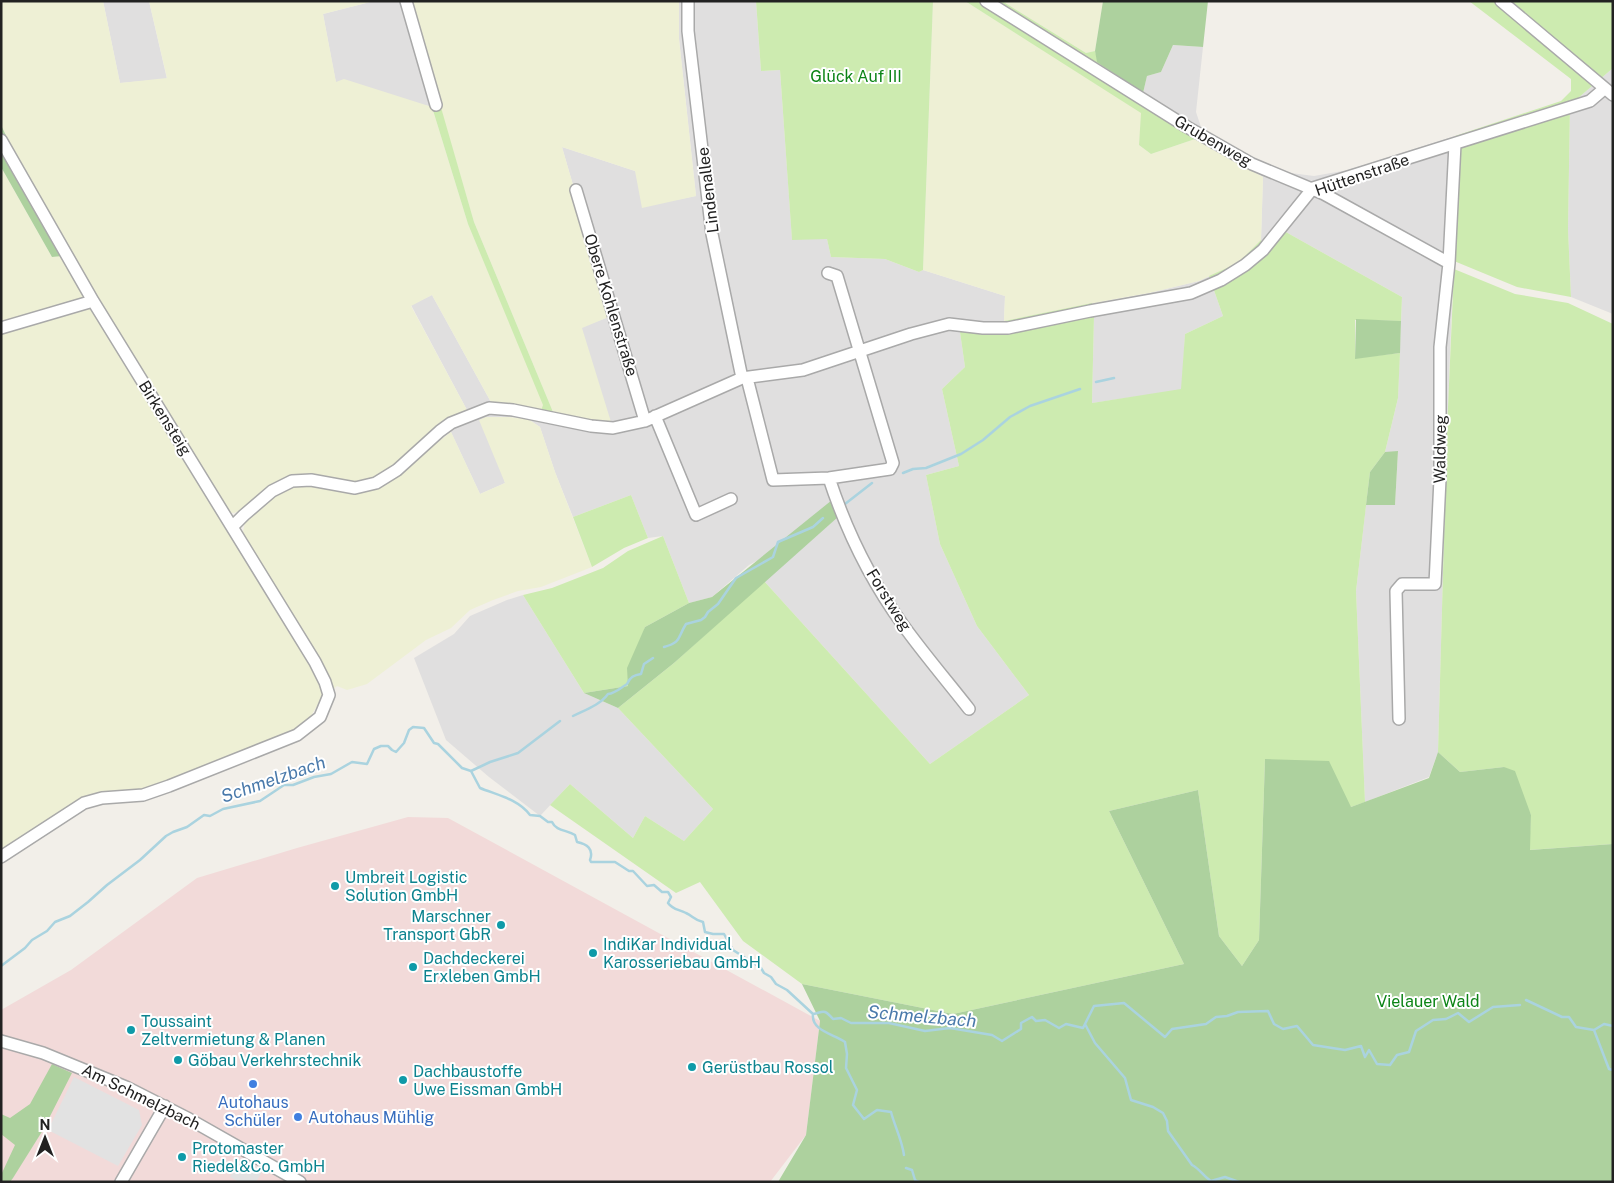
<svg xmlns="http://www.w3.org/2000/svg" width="1614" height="1183" viewBox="0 0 1614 1183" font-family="'Public Sans',sans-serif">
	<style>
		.residential { fill: #e0dfdf }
		.commercial { fill: #f2dad9 }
		.farmland { fill: #eef0d5 }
		.grass { fill: #cdebb0 }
		.forest { fill: #add19e }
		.parking { fill: #e2e2e2 }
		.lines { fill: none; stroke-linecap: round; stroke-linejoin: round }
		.stream { stroke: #aad3df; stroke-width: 2.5 }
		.minor-casing { stroke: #a9a9a9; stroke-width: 14 }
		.minor { stroke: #fff; stroke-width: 11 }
		.culture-dot { fill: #0f9aa8; stroke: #fff; stroke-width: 2 }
		.shop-dot { fill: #3f7fe0; stroke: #fff; stroke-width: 2 }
		.labels { text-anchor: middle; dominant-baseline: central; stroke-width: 4; stroke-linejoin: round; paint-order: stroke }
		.park-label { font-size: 16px; fill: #0c8416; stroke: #fff }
		.street-label { font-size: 16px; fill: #222; stroke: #fff }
		.culture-label { font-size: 16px; fill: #0d838f; stroke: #fff; text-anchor: start }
		.shop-label { font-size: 16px; fill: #366cbe; stroke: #fff }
		.water-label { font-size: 18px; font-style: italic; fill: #4a7aab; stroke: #fff }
	</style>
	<rect width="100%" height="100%" fill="#f2efe9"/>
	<path class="residential" d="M103,1H149L167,79L120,83Z
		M374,1H409L432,107L336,83L323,14Z
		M679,1H756L761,71L780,70L792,239H827L831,257L885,259L919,272L923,270L1005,296L1004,321L1008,333L960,332L965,367L942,389L959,466L926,475L940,544L977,626L1029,695L930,764L764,581L838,517L749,565L712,597L689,603L663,536L648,538L631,495L573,517L555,472L540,427L528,419L508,417H486L505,483L480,494L451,432L445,423L467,410L411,305L432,295L492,404L553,412L582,327L611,316L562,147L635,171L676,200L696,196L679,39Z
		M1173,45L1203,47L1196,112L1201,127L1249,156L1291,173L1314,176L1348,170L1455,136L1458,152L1447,430L1438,752L1429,777L1365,802L1356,591L1366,505H1395L1398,452H1385L1398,398L1402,297L1284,231L1268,253L1261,240L1263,177L1195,139L1143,104V93L1147,76L1161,72Z
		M1613,68V314L1571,297L1568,229L1570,105Z
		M1209,276L1223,316L1185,334L1182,390L1092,403L1094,316L1092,304L1149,293L1199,281Z
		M523,595L584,693L618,708L713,809L684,841L645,816L633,838L570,784L540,816L489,777L446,740L414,658L454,634L470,616L507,600Z"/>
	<path class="commercial" d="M408,817L448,818L820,1021L806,1135L770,1182H1V1010L71,970L197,878L297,848Z"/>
	<path class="farmland" d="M1,1H103L120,83L167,78L149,1H374L323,14L336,82L344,79L432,107L468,224L544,405L541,411L492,404L432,295L411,306L467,410L445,423L390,470L370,480L347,482L311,475H296L273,483L242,510L234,513L228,512L242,537L245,522L255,511L287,487L310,484L351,492L378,488L451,432L480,494L505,483L479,420L486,417H508L528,419L540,427L555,472L592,567L541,587L518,591L493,600L470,610L451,628L426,640L367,684L347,690L337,686L320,701L309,719L289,734L142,794L91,797L67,809L1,853V167L52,257L71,254L31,188L1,125Z
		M409,1H679V39L696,196L642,208L635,171L562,147L611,316L582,328L611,422H602L553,412L474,222Z
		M933,1H965L1142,113L1139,145L1151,154L1195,139L1263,177L1261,240L1238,263L1199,281L1149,293L1115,299L1004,321L1005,296L923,270Z
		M1002,1H1103L1095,51L1086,53Z"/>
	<path class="grass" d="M756,1H933L923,270L919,272L885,259L831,257L827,239L792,240L780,70L761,71Z
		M965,1H1002L1086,53L1095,51L1098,62L1143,93V104L1195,139L1151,154L1139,145L1141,113Z
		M1469,1H1613V68L1570,105L1568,229L1571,297L1517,287L1454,261L1458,152L1455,136L1561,101L1571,91V79Z
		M440,104L474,222L553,412L541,411L543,405L468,224L432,107Z
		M1284,231L1402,297L1401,321L1355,320V358L1400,353L1398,398L1385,452L1370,472L1356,591L1365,802L1351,807L1265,759L1259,940L1242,966L1219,936L1198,790L1109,811L1184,964L953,1014L802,984L743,941L700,882L676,893L550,805L570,784L633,838L645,816L684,841L713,809L618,708L674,663L764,581L930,764L1029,695L977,626L940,544L926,475L959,466L942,389L965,367L960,332L1007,333L1004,321L1092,303L1094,316L1092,403L1181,389L1185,334L1223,316L1209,276L1238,263L1261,240L1268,253Z
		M1454,269L1515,294L1568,303L1613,324V844L1529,850L1531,815L1504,767L1460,772L1438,752L1447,430Z
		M631,495L648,538L624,548L592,567L573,517Z
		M663,536L689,603L645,627L628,686L584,693L523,595L552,588L603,568L628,551Z"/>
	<path class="forest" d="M1103,1H1208L1203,47L1173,45L1161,72L1147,76L1143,93L1097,62L1095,51Z
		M1,125L31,188L72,255L52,257L1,167Z
		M1356,319L1401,321L1400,353L1355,359Z
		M1398,451L1395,505H1366L1370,472L1385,452Z
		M832,500L838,517L674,663L618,708L584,693L628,686L627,668L645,627L689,603L712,597Z
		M1438,752L1460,772L1504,767L1515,771L1531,815L1530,850L1613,844V1182H778L806,1135L820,1021L802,984L953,1014L1184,964L1109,811L1198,790L1219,936L1242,966L1259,940L1265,759L1329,761L1351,807L1429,778Z
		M52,1064L72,1073L43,1130L13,1178L10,1182H1V1175L15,1145L1,1134V1114L10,1118L30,1104Z"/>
	<path class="parking" d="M74,1077L139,1110L142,1125L118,1166L48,1130Z
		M241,1158L263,1170L256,1182H239L230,1177Z"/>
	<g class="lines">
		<path class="stream" d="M1096,382L1114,378
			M903,473L913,469L926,468L961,454L983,440L1010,417L1030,406L1080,389
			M845,504L872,483
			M664,647C682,642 677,638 686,624L701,620L705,617L708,612L718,604L736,578L773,557L778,542L813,527L823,518
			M573,716C585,710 600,705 608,694C616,693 620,688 627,684C630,677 634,675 641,674L644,664L653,658
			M471,771L490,762L518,753L560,721
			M1,966L25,948L32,940L47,931L55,922L70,916L88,902L107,885L140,860L166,836L173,832L187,827L204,815L210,816L223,809L260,801L284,785H293L314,777L331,774L352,762L367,764L374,749L381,746H388L392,750L396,752L404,743L409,730L413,727L424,728L434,743L438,744L462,768L471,771L480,788C497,795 518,799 530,815L540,816L548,822H552C556,831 567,830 575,835L577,842C587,844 594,849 590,860L591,862H615L629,871H633L647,886L654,885L662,892H668L671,897L668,903C673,910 678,909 686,913C693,916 694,920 703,922L705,932L713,934H724L733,950L761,968L764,973L771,977L776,984L787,990L813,1014C824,1012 823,1008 833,1019L841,1018L851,1023H889L925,1031L950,1028L992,1035L1002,1041L1021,1029V1023L1032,1017L1036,1021L1045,1020L1059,1028L1066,1024L1083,1028L1094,1006L1124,1003L1165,1037L1172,1029L1206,1024L1216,1017L1227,1016L1238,1012L1268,1011L1274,1024L1283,1029L1297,1026L1313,1045L1345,1050L1361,1046L1365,1057L1369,1050L1377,1064L1390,1065L1397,1055L1409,1052L1416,1031L1433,1020L1446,1019L1458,1013L1469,1022L1493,1007L1520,1005
			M1526,1000L1562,1017H1569L1576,1027L1594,1030L1604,1024L1613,1026
			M813,1014C811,1031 834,1034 845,1042L847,1054L846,1068L857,1090L853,1105L864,1119L877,1110L891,1112C895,1127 902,1140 904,1155
			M1085,1024L1095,1043L1125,1078L1131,1100L1153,1107L1163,1113L1167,1121L1168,1131L1192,1165C1200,1169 1203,1176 1211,1181L1225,1177L1239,1182
			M1594,1030L1609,1069L1613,1070
			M906,1168L912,1170L915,1180L919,1182"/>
		<g class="minor-casing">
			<path id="minor" d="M406,1L436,105
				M688,1V31L712,234L742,378
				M986,1L1187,127L1252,164L1324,194L1449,263
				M1501,1L1613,95
				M1,140L93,301L315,662L325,682L329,695L320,717L297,735L169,786L143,795L102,798L84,803L1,857
				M576,190L645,421
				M1,328L93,301
				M747,378L773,480L829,478L890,469L893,463L837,276L828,273
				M655,416L696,515L731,499
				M829,478C846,530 871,581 903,625C924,654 947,681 969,709
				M232,527L244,515L272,491L292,481L311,480L355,488L376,483L397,470L440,431L451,423L489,408L513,410L591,426L613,428L645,421L742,378L803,370L911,334L949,324L983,328H1008L1090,311L1191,293L1221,280L1245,265L1263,250L1313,188L1590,101L1604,89
				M1399,719L1396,591L1402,584H1435L1440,479V347L1449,263L1455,144
				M1,1041L43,1053L126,1087L189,1119L300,1182
				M121,1182L165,1106"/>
		</g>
		<use href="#minor" class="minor"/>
	</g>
	<g class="culture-dot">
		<circle cx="335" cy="886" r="5"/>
		<circle cx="501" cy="925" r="5"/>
		<circle cx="593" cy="953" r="5"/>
		<circle cx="413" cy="967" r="5"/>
		<circle cx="131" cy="1030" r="5"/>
		<circle cx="178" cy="1060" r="5"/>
		<circle cx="692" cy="1067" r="5"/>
		<circle cx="403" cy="1080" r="5"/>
		<circle cx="182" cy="1157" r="5"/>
	</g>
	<g class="shop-dot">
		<circle cx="253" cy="1084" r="5"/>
		<circle cx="298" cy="1117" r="5"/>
	</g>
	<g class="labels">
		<g class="park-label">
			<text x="856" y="76">Glück Auf III</text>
			<text x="1428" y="1001">Vielauer Wald</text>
		</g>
		<g class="street-label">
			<text transform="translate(1213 141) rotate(30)">Grubenweg</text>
			<text transform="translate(1362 175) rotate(-19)">Hüttenstraße</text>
			<text transform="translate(708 190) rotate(-97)">Lindenallee</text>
			<text transform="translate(611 305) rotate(73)">Obere Kohlenstraße</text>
			<text transform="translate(165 418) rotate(58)">Birkensteig</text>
			<text transform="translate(1440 449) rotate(-89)">Waldweg</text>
			<text transform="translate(889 600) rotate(58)">Forstweg</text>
			<text transform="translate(141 1097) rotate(26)">Am Schmelzbach</text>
		</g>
		<g class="culture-label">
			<text x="345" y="877">Umbreit Logistic<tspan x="345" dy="18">Solution GmbH</tspan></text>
			<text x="491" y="916" text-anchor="end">Marschner<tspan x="491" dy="18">Transport GbR</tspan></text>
			<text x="603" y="944">IndiKar Individual<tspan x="603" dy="18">Karosseriebau GmbH</tspan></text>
			<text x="423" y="958">Dachdeckerei<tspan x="423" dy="18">Erxleben GmbH</tspan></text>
			<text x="141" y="1021">Toussaint<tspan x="141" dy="18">Zeltvermietung &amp; Planen</tspan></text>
			<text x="188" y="1060">Göbau Verkehrstechnik</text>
			<text x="702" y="1067">Gerüstbau Rossol</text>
			<text x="413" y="1071">Dachbaustoffe<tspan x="413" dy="18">Uwe Eissman GmbH</tspan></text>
			<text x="192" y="1148">Protomaster<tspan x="192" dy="18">Riedel&amp;Co. GmbH</tspan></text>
		</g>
		<g class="shop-label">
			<text x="253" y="1102">Autohaus<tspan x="253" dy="18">Schüler</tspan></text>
			<text x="308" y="1117" text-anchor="start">Autohaus Mühlig</text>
		</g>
		<g class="water-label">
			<text transform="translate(273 779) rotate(-19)">Schmelzbach</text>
			<text transform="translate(922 1016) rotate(5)">Schmelzbach</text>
		</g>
	</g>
	<rect width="1614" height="1183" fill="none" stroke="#222222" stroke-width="5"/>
	<g transform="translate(45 1138)" stroke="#ffffff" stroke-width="4" paint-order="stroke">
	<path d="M0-4L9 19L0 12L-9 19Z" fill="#222222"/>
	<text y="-8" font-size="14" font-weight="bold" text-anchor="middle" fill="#222222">N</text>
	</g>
</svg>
